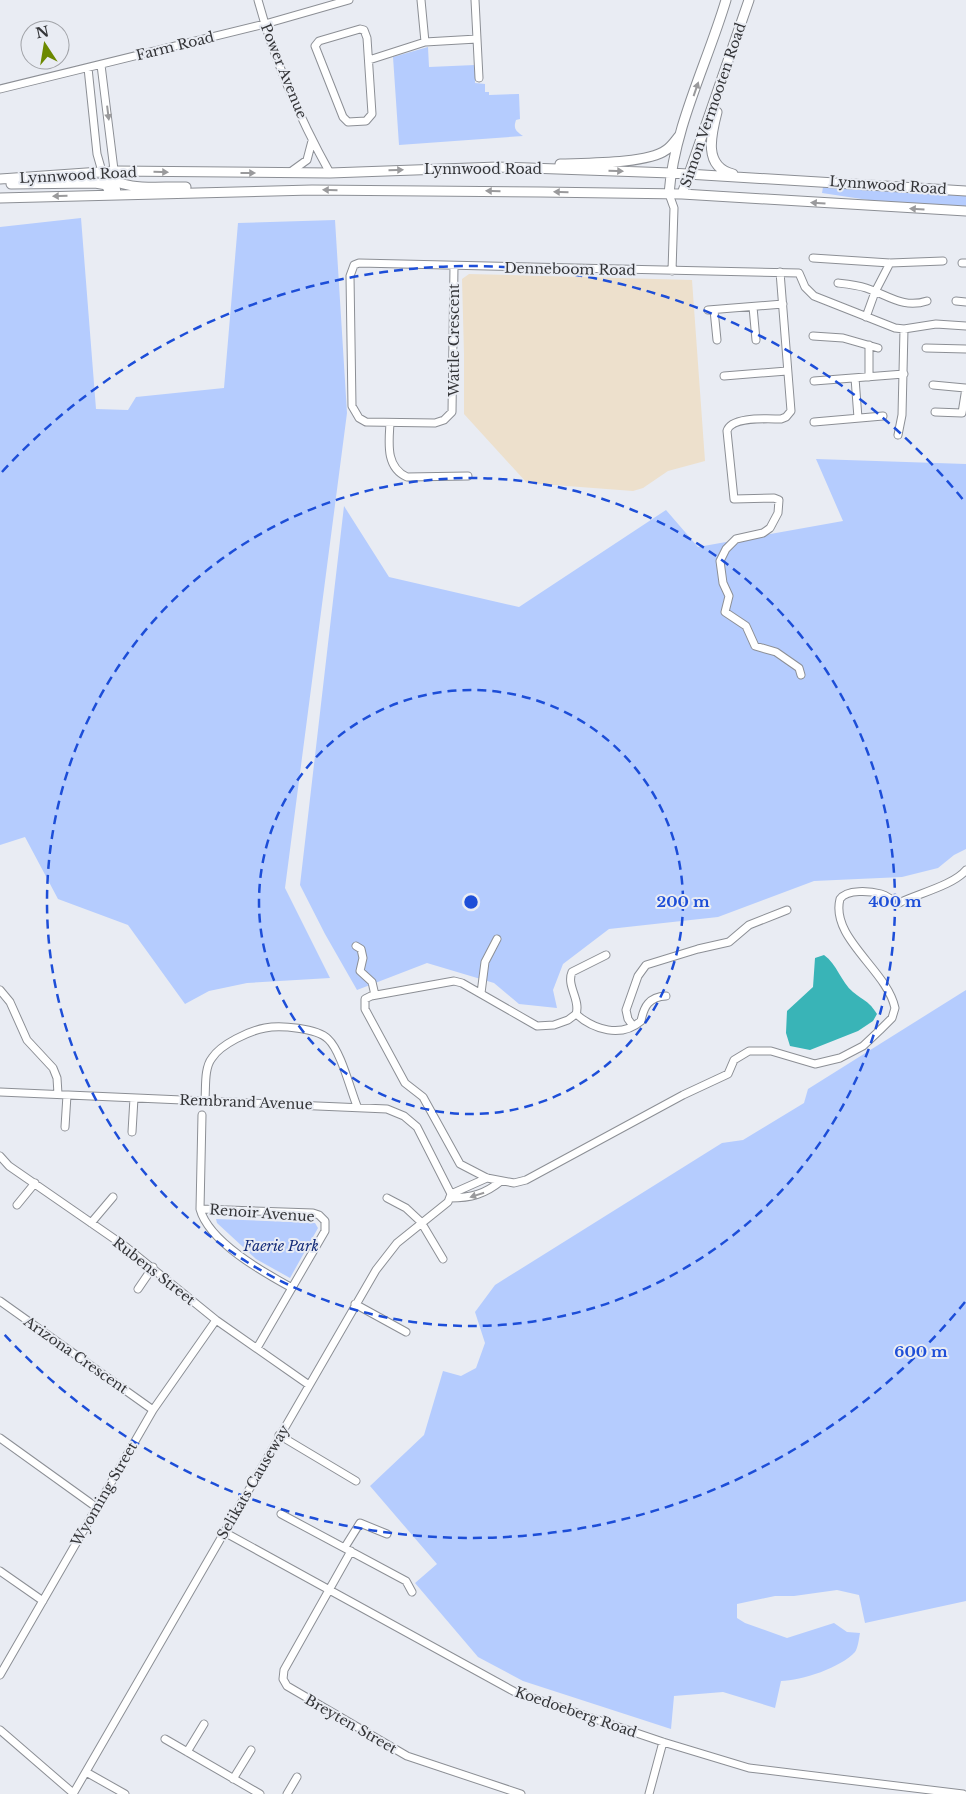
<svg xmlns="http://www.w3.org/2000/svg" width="966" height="1794" viewBox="0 0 966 1794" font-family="'Libre Baskerville',serif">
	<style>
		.medical { fill: #ede0cc }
		.green { fill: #b5ccfe }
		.water { fill: #39b4b7 }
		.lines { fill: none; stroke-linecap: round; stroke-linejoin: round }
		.minor-casing { stroke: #8c8f95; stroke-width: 9 }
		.major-casing { stroke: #8c8f95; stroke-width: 11 }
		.minor { stroke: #fff; stroke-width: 7 }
		.major { stroke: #fff; stroke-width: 9 }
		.oneway { fill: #9a9a9c }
		.ring { fill: none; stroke: #1d4ed8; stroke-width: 2.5; stroke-dasharray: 9 6 }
		.labels { text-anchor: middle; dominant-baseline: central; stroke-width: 4; stroke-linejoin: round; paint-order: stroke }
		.street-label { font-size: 14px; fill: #343538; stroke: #e9ecf3 }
		.park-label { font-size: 14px; font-style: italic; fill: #122a78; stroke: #e9ecf3 }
		.centre { fill: #1d4ed8; stroke: #e9ecf3; stroke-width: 2.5 }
		.ring-label { font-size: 15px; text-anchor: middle; font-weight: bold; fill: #1d4ed8; stroke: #e9ecf3; stroke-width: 4; stroke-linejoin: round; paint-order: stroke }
	</style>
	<rect width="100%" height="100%" fill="#e9ecf3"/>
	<path class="medical" d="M469,274L692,280L705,461L668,471L643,488L633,491L527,483L464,414V354L462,279Z"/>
	<path class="green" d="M428,47L429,67L475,65V83L485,84V92H489V95L519,94L520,119L516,120C513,129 516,131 523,136L399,145L393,57Z
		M823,187L966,196V209L895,204L822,193Z
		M81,218L96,409L128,410L136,397L224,388L238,223L335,220L347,413L285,888L330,978L247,983L209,991L185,1004L128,925L58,899L25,837L0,845V227Z
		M816,459L966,464V849L954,855L938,868L902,877L814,881L718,917L609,929L563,964L553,990L557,1008L519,1004L494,983L427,963L357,990L325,934L300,885L344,506L389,577L519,607L666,510L698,547L843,521Z
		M966,990V1601L865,1623L859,1595L837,1590L794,1596H775L737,1604V1618L745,1623L787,1638L834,1623L847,1632L860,1633C859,1638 858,1648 855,1652C842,1667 801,1681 781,1681L775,1708L723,1692L674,1696L671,1729L523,1681L478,1657L415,1583L437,1564L370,1486L424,1435L443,1371L461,1376L476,1368L485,1343L475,1312L495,1285L722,1143L743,1140L804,1103L808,1089Z
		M216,1219L315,1223L318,1228L290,1278L256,1259L217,1223Z"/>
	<path class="water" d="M824,955C837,964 841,982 853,992C864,1001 869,1001 877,1014L873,1021L858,1031L810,1050L790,1046L786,1033L787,1011L813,987L815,958Z"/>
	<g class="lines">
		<g class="minor-casing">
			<path id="minor" d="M258,0C274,59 300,119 330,173
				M421,0L425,42
				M475,0L479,78
				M360,29L364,30L367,38L372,114L366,121L348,122L343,117L315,46L319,41Z
				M369,60L425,42L477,39
				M101,65L117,194
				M88,68L97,154L107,189
				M0,89L265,24L349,0
				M289,173L307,160L312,141
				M669,194L674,208L672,271
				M813,258L890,263L943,261
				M962,263H966
				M454,266L452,412L444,420L435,423L366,422L359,418L352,406L350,276L354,265L359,263L799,273L805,287L814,296L895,328L904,329L936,324L966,326
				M780,272L791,411L786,417L781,419C768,419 731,416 727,431L734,499L774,498L779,500L778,513L770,528L763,533L736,539L726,549L720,561L723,583L729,596L725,612L746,626L755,646L776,652L799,668L801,675
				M838,283C847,284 857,285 866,288C888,295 903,309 927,301
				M956,301L966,302
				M753,307L756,340
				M708,310L783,304
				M714,310L717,340
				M866,317L875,292L890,263
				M813,336L843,338L878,348
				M869,345V377
				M926,348L966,349
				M724,376L787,371
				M855,378L858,418
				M814,381L904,374
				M933,385L965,388
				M935,412L962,413L966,388
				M814,422L883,416
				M390,423C389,442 385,467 407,477L468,476
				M898,435L902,415L904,329
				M356,946L361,949L363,958L360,971L372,982L375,995
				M606,955L572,972C566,986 581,1000 576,1014L568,1020L554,1025L537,1026L462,983L454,981L371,996L365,999V1009L405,1083L423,1097L460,1164L487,1178L514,1183L526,1180L683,1095L728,1074L734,1060L749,1051H771L815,1064L840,1058L863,1046L880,1030L892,1018L895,1008C887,970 830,938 840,899C847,889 870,891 881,894C888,896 892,901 899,903C917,894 954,885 966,870
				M0,990L10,1002L27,1040L53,1068L57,1078L58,1094
				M481,993L485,962L497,939
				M576,1014C594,1030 621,1038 641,1021C644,1006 649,997 666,996
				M633,1026L628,1019L626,1010L638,976L646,965L698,949L729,942L749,925L787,910
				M0,1092L387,1109L404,1116L417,1127L451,1194L448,1202L397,1243L376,1270L73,1794
				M205,1099C206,1087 204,1068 212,1058C221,1044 249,1031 265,1028C280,1025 317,1028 328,1039C341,1051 350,1089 357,1106
				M202,1115L200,1209C209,1242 263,1272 292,1288
				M65,1127L67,1095
				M132,1132L134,1098
				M0,1156L9,1166L126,1247L216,1320L309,1385
				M451,1194L487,1178
				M387,1198L406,1208L421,1222L443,1259
				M450,1198C471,1198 485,1194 501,1181
				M17,1205L35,1183
				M200,1209L313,1213L319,1215L325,1221V1231L257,1348
				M91,1223L113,1197
				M138,1289L153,1267
				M0,1301L153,1410
				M355,1304L406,1332
				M279,1435L356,1481
				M0,1438L96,1507
				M281,1514L406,1581L412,1592
				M224,1532L515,1692L663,1742L749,1768L963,1794
				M345,1547L360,1523L387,1534
				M351,1551L284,1670L283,1679L287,1686L407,1756L521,1794
				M0,1571L43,1601
				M0,1675L153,1410L216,1320
				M0,1730L73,1793
				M165,1739L260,1794
				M187,1752L204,1724
				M86,1772L125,1794
				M233,1779L251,1750
				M287,1794L297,1777
				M649,1794L663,1742"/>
		</g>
		<g class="major-casing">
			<path id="major" d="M717,112C711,135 703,167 733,174
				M560,164C585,163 647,164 666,150C671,147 675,141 679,136
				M102,172C124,193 157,186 186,187
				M0,179L115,171L330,173L498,167L671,173L966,191
				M11,184L95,183L107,185L117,194
				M669,194C674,127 707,64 726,0
				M682,194L749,0
				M0,198L312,190L541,192L682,194L966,211"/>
		</g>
		<use href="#minor" class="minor"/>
		<use href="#major" class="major"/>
	</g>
	<defs><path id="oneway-solid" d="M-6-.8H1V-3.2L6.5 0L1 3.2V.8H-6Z" transform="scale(1.25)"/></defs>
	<g class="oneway">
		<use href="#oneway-solid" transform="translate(696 89) rotate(-71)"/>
		<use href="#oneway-solid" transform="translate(108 113) rotate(83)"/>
		<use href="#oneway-solid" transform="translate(396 170) rotate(-2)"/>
		<use href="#oneway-solid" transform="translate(616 171) rotate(2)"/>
		<use href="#oneway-solid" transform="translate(161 172) rotate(1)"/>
		<use href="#oneway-solid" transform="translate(248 173)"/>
		<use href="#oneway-solid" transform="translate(330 190) rotate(-179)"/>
		<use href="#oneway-solid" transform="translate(493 191) rotate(-179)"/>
		<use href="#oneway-solid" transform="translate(561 192) rotate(-179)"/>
		<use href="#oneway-solid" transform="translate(60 196) rotate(178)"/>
		<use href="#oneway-solid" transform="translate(818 203) rotate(-176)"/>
		<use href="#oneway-solid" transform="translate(917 209) rotate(-177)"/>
		<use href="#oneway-solid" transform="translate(477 1195) rotate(162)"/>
	</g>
	<g class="ring">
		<circle cx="471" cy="902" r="212"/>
		<circle cx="471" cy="902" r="424"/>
		<path d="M965 1302A636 636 0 0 1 2 1332M2 472A636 636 0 0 1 965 502"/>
	</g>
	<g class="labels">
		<g class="street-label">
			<text transform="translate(175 46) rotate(-14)">Farm Road</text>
			<text transform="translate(284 71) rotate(68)">Power Avenue</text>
			<text transform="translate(713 105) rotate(-71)">Simon Vermooten Road</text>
			<text x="483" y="169">Lynnwood Road</text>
			<text transform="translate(78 175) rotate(-3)">Lynnwood Road</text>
			<text transform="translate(888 185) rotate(4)">Lynnwood Road</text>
			<text transform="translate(570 269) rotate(1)">Denneboom Road</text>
			<text transform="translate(454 340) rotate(-90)">Wattle Crescent</text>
			<text transform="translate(246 1102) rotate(2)">Rembrand Avenue</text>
			<text transform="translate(262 1213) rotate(4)">Renoir Avenue</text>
			<text transform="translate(154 1271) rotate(38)">Rubens Street</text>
			<text transform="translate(76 1355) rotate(35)">Arizona Crescent</text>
			<text transform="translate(253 1482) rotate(-60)">Selikats Causeway</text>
			<text transform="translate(104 1494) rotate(-60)">Wyoming Street</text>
			<text transform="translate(576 1712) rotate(19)">Koedoeberg Road</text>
			<text transform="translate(351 1724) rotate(30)">Breyten Street</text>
		</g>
		<g class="park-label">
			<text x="281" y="1246">Faerie Park</text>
		</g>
	</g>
	<circle cx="471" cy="902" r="8" class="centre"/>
	<g class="ring-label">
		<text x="683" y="907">200 m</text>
		<text x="895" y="907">400 m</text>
		<text x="921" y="1357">600 m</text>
	</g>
	<g transform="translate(45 45) rotate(348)"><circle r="24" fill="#e9ecf3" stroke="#a1a3a8"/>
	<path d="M0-4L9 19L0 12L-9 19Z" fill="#6c8900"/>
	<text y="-8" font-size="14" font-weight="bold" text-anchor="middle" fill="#343538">N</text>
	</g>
</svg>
